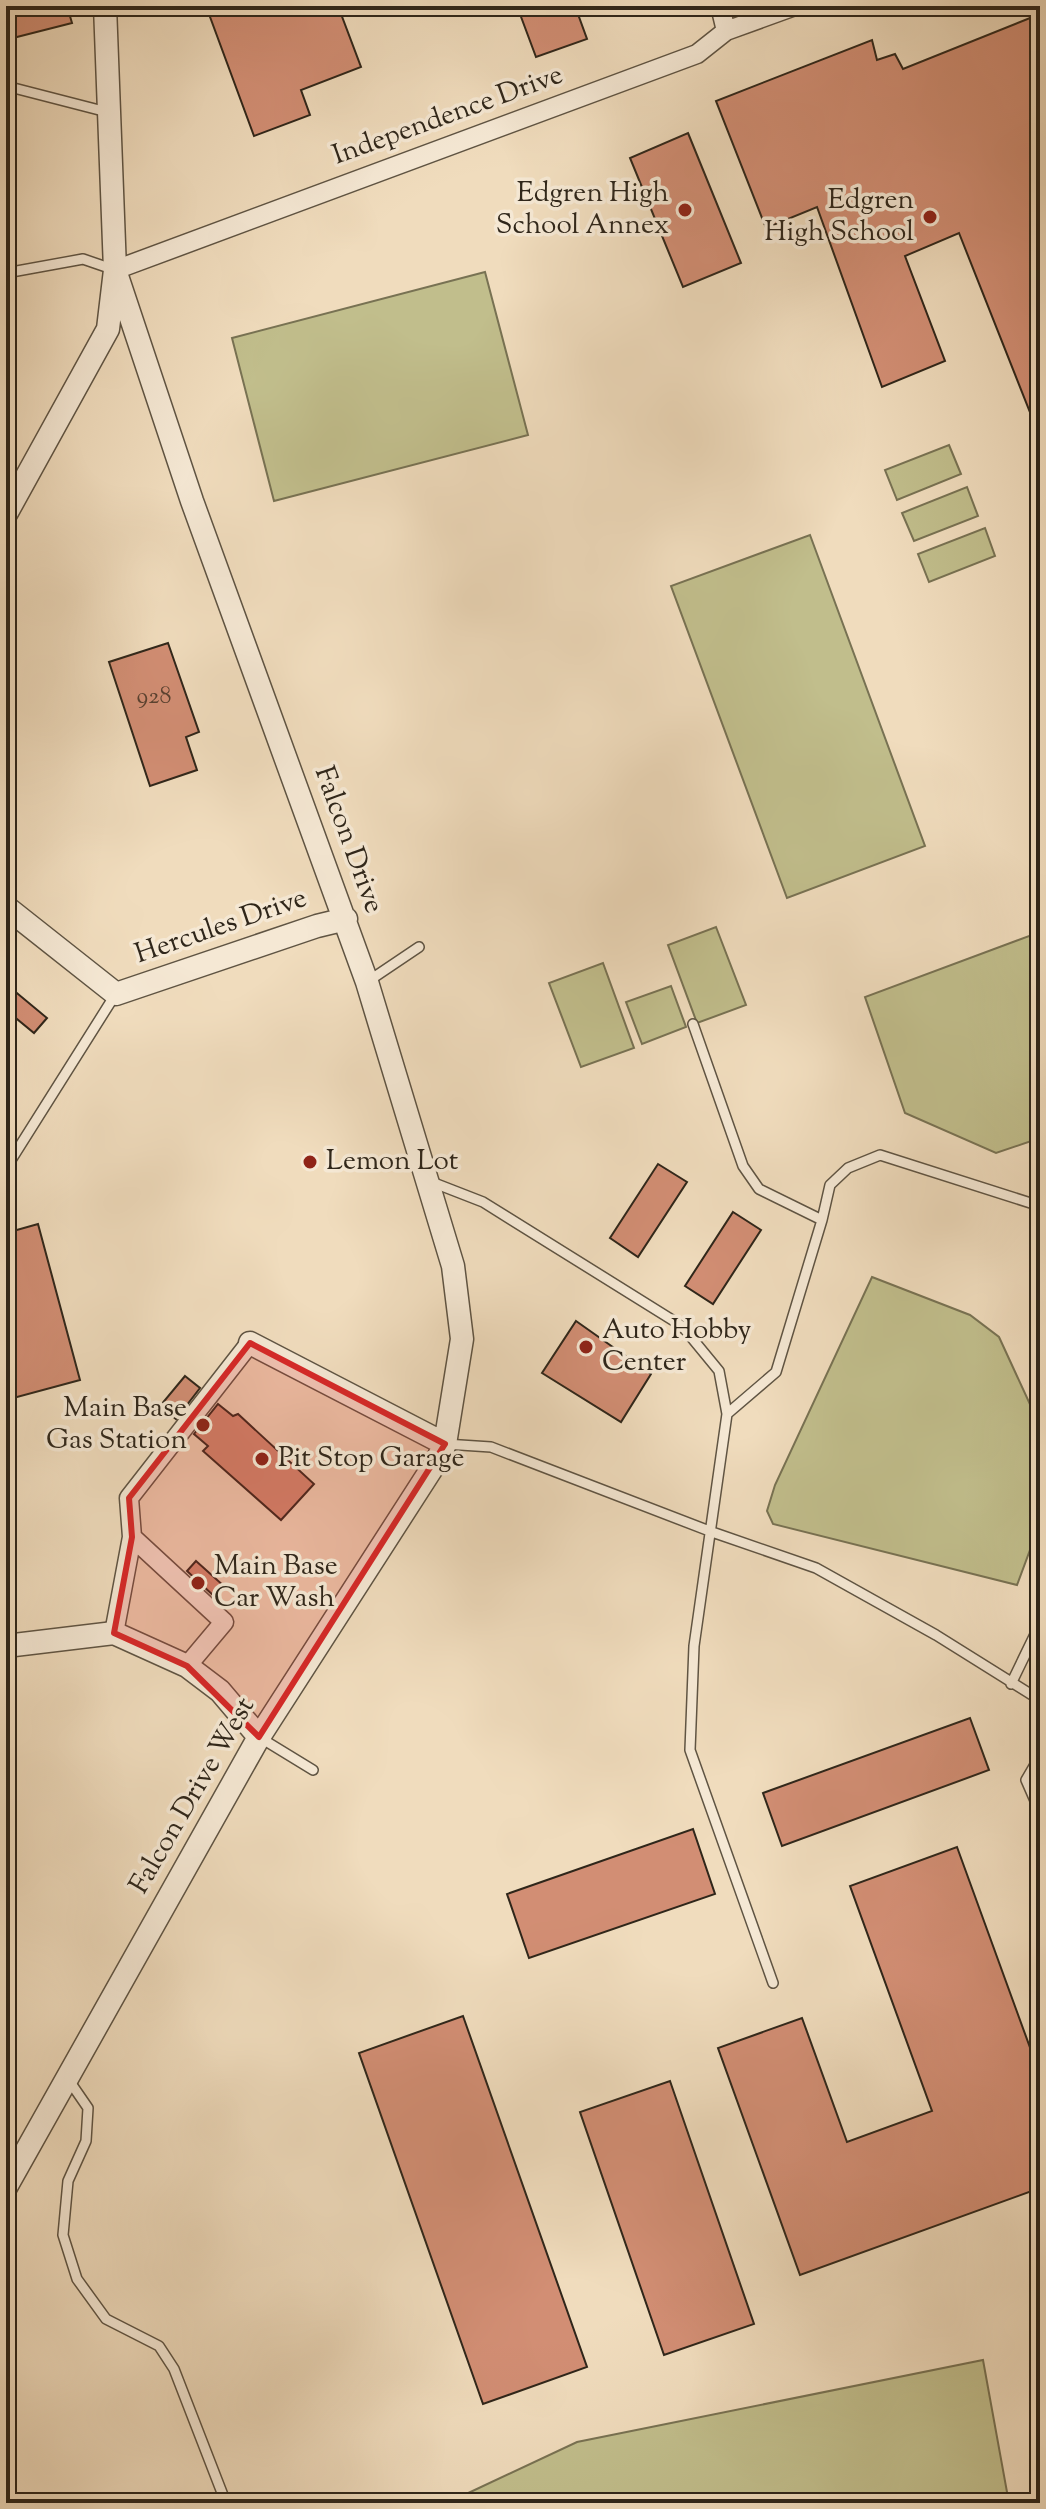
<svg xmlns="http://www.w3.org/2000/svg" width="1046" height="2509" viewBox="0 0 1046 2509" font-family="'Sorts Mill Goudy',serif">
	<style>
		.green { fill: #c1be8c; stroke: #787253; stroke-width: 2 }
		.building { fill: #d28e74; stroke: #2f261a; stroke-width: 2 }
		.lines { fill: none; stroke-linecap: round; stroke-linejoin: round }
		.service-casing { stroke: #5f5443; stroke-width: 12 }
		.minor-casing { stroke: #5f5443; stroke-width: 21 }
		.tertiary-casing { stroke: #5f5443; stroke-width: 25 }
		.service { stroke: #f5e8d4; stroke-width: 9 }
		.minor { stroke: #f5e8d4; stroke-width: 18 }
		.tertiary { stroke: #f5e8d4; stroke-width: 22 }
		.marked { fill: #d62828; fill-opacity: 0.2; stroke: #d62828; stroke-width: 6; stroke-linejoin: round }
		.poi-dot { fill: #8f2418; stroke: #f5e8d4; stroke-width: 3 }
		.labels { text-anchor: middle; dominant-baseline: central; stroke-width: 7; stroke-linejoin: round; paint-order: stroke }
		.number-label { font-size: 24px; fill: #584030 }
		.street-label { font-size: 28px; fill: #2f261a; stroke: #f5e8d4 }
		.poi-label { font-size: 28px; fill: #2f261a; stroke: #f5e8d4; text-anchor: start }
	</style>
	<rect width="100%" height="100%" fill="#f0dcbd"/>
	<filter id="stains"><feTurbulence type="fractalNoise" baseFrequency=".0025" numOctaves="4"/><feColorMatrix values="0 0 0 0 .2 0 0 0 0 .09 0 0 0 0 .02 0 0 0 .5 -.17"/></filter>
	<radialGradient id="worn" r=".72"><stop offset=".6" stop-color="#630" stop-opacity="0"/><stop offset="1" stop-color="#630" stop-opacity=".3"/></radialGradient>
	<path class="green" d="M485,272L528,435L274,501L232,338Z
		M949,445L961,474L897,500L885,470Z
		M967,487L978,516L914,541L902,513Z
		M985,528L995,556L929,582L918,554Z
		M810,535L925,846L787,898L671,586Z
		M716,927L746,1005L697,1023L668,945Z
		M1029,936L1040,942V1138L996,1153L905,1113L865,997Z
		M603,963L634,1048L581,1067L549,983Z
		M671,986L686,1027L642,1044L626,1002Z
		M872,1277L970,1315L999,1337L1040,1426V1523L1017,1585L773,1524L767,1511L775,1485Z
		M983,2360L1009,2503H447L577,2442Z"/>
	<path class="building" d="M6,6H67L72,23L13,38Z
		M206,6H338L361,67L301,90L310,115L254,136Z
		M517,6H575L587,39L536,57Z
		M1040,14V435H1039L959,233L905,256L945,361L882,387L817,207L766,228L716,101L872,40L877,60L895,54L903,69Z
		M688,133L741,263L683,287L630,158Z
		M168,643L199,732L186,737L197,770L150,786L109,662Z
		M6,984L47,1018L34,1033L6,1010Z
		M658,1164L687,1182L638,1257L610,1238Z
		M733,1212L761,1230L713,1304L685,1286Z
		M38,1224L80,1380L6,1400V1233Z
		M576,1321L651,1374L621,1422L542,1373Z
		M185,1376L200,1388L176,1419L160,1406Z
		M218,1404L233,1416L238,1414L314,1484L281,1520L203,1451L208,1446L194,1434Z
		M196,1561L225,1587L215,1597L187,1571Z
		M970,1718L989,1770L782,1846L763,1793Z
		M693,1829L715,1894L529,1958L507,1894Z
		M957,1847L1040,2075V2188L800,2275L718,2048L802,2018L847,2142L932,2111L850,1886Z
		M463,2016L587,2367L483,2404L359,2053Z
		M670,2081L754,2324L664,2355L580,2112Z"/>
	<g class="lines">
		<g class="service-casing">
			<path id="service" d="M6,86L107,112
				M6,273L83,259L115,270
				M367,982L419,947
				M693,1024L743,1166L759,1189L822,1220
				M6,1168L115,995
				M429,1181L483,1202L682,1326L719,1371L727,1414L694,1646L690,1750L773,1983
				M727,1414L776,1372L822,1220L830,1185L848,1168L880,1155L1040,1206
				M445,1444L491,1447L712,1532L816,1568L936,1635L1040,1700
				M1011,1684L1040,1624
				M259,1737L313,1770
				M1040,1756L1026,1780L1040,1812
				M68,2079L88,2108L86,2141L68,2181L63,2235L77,2279L106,2319L159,2346L174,2369L226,2503"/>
		</g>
		<g class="minor-casing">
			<path id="minor" d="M720,6L726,31
				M115,270L697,54L726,31L795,6
				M132,1537L224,1622L187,1666
				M114,1633L132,1537L129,1498L250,1343"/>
		</g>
		<g class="tertiary-casing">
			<path id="tertiary" d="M6,514L108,329L115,270L105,6
				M6,907L116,994L317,926L346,919
				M250,1343L445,1444
				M6,1646L114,1633L187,1666L220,1691L259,1737
				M6,2187L259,1737L436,1462L445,1444L462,1339L453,1266L367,982L192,501L115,270"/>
		</g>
		<use href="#service" class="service"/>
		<use href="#minor" class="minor"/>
		<use href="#tertiary" class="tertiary"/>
	</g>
	<path class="marked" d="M250,1343L445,1444L259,1737L187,1666L114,1633L132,1537L129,1498Z"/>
	<g class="poi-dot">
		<circle cx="685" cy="210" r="8"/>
		<circle cx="930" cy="217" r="8"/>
		<circle cx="310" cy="1162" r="8"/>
		<circle cx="586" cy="1347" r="8"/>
		<circle cx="203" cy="1425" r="8"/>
		<circle cx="262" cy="1459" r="8"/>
		<circle cx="198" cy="1583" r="8"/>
	</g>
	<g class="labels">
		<g class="number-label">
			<text x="154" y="697">928</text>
		</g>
		<g class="street-label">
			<text transform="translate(448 116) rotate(-20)">Independence Drive</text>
			<text transform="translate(348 840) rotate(70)">Falcon Drive</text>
			<text transform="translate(221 927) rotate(-19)">Hercules Drive</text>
			<text transform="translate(193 1796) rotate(-60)">Falcon Drive West</text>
		</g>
		<g class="poi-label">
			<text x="669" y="194" text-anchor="end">Edgren High<tspan x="669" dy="32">School Annex</tspan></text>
			<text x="914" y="201" text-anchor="end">Edgren<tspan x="914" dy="32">High School</tspan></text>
			<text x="326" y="1162">Lemon Lot</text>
			<text x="602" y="1331">Auto Hobby<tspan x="602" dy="32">Center</tspan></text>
			<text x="187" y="1409" text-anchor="end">Main Base<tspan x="187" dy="32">Gas Station</tspan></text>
			<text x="278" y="1459">Pit Stop Garage</text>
			<text x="214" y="1567">Main Base<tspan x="214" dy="32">Car Wash</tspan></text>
		</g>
	</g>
	<rect width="1046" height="2509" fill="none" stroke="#f0dcbd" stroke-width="32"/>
	<rect x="8" y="8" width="1030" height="2493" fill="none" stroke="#2f261a" stroke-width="4"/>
	<rect x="16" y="16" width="1014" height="2477" fill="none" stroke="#2f261a" stroke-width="2"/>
	<rect width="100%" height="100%" filter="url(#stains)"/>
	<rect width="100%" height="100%" fill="url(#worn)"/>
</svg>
